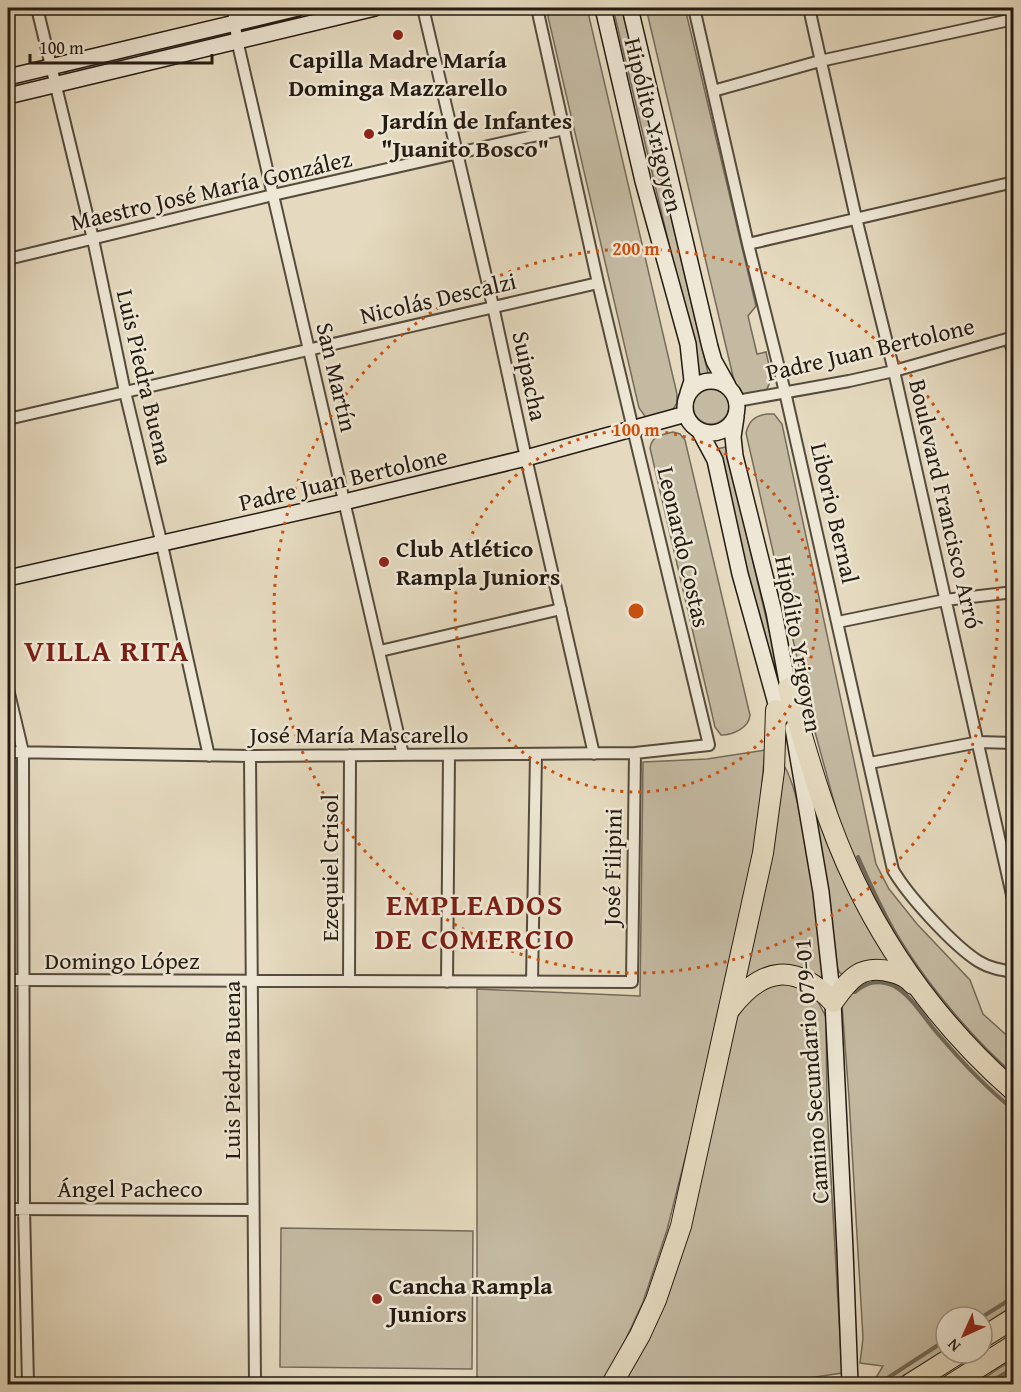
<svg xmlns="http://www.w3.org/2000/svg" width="1021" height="1392" viewBox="0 0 1021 1392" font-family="'Gentium Book Plus',serif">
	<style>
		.green { fill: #c4baa2; stroke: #746a5a; stroke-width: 1.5 }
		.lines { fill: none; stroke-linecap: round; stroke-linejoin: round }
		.stream { stroke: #706756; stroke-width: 4 }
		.street-casing { stroke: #544b3d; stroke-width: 14 }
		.secondary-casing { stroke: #241b12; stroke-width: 18 }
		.highway-casing { stroke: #241b12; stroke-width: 22 }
		.street { stroke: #eee7d5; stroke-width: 10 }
		.secondary { stroke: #eee7d5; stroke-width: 15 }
		.highway { stroke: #e5dabf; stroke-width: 20 }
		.ring { fill: none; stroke: #cb500d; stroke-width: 3; stroke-dasharray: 3 6 }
		.poi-dot { fill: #8f2418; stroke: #eee7d5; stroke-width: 2 }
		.labels { text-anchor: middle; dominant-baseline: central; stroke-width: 5; stroke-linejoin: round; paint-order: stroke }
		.poi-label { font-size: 24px; font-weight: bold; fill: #241b12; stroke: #eee7d5; text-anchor: start }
		.street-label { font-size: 24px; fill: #241b12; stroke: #eee7d5 }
		.district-label { font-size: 30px; font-weight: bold; letter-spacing: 1.5px; fill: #7a1f14; stroke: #eee7d5 }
		.centre { fill: #cb500d; stroke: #eee7d5; stroke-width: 3 }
		.ring-label { font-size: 18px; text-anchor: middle; font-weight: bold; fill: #cb500d; stroke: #eee7d5; stroke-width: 5; stroke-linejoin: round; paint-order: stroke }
	</style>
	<rect width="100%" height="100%" fill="#e5dabf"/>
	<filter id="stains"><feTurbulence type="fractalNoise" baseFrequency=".00333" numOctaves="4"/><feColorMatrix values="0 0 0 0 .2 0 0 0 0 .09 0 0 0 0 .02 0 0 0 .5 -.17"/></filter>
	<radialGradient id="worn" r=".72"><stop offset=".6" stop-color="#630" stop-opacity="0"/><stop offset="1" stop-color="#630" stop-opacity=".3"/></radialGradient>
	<path class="green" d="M546,8H587L677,394V403L670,414L647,419L639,408Z
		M613,8H622L708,373L700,375Z
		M646,8H685L756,306L748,316L757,354L766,352C769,367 775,380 764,393L744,397L736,389Z
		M216,32L221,35L218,39L68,74L64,72L67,68Z
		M693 406a18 18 0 1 1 36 0a18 18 0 1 1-36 0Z
		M767,414H774L782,424L876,864L889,889L917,924L970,980L983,1014L1013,1041V1083L981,1051L899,949L847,849L809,710L746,433C749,421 754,416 767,414Z
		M673,432L680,434L685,440L750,715C749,728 733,735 721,735L715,727L650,448C652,435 662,435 673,432Z
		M726,447L782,686L772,688L716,449Z
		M765,750L757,837L694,1123L667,1230L643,1302L617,1358L601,1384H477V989L640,996L643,762L707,759Z
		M781,762C802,782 823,944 822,979L739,984Z
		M810,794L893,962L844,975L840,973L836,967Z
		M873,976L906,985L1013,1101V1306L982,1326V1317H946V1349L890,1384H872L883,1366L860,1363L863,1338L849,1098L842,1005L846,989Z
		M775,983L799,986L816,998L826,1017L827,1106L842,1373L808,1378L810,1384H618L647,1328L732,1018L744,1000Z
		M281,1228L473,1231L472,1369L280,1367Z
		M1013,1326V1337L938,1384H922L972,1353H982V1346Z
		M1013,1359V1384H975Z
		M280,1381L472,1384H280Z"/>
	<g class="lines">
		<path class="stream" d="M858,857C871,886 884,916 901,943C929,988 973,1041 1014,1076
			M855,992C867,982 879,979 894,986C912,996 924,1018 938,1034C961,1061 986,1088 1014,1110
			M982,1317L1014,1297
			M886,1379L946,1340
			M987,1384L1014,1368"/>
		<g class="street-casing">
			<path id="street" d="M37,8L93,239L125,392L162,545L209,756
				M233,8L237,40L403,755
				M423,8L493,306L526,458L594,754
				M694,8L748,244L785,392L893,870C908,896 953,945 978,961C989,968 1001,970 1014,972
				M809,8L856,218L894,371L1014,904
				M713,91L820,61L1014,19
				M748,244L1014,182
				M8,259L273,195L564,129
				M1009,338L1014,355
				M737,401L849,381L894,371L1014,337
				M8,419L598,283
				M838,622L945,600L1014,592
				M380,651L561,609
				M8,689L23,752L24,1209L28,1384
				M8,752L250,756L635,753L709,745L598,283L537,8
				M250,756L255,1384
				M870,763L979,742L1014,743
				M8,980L632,982L635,753
				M349,981L350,755
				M447,982L449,755
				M532,982L536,754
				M8,1209L253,1210"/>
		</g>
		<g class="secondary-casing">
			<path id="secondary" d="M603,8L643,181L688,344L692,381L688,393
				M630,8L710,347L714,361L728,386
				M8,77L298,8
				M8,96L375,8
				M685 407a26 26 0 1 1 52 0a26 26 0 1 1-52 0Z
				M736,417L733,437L735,456L774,612L790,698
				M699,430L715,460L740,574L780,718
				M8,578L344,502L526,458L686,414
				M793,728L821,892L833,1002L845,1250L850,1384"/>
		</g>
		<g class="highway-casing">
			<path id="highway" d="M788,688C807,753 825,820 855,882C893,961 948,1033 1014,1091
				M730,1009C762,967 795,962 833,1002C850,978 861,964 892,972C900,974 908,978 913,984
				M982,1338L1014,1318
				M612,1384L640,1335L656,1300L681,1226L763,853L774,771L776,710
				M910,1384L959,1353
				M952,1384L1014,1345"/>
		</g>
		<use href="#street" class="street"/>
		<use href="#secondary" class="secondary"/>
		<use href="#highway" class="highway"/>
	</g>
	<g class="ring">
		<circle cx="636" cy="611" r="181"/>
		<circle cx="636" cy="611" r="362"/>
	</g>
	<g class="poi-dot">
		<circle cx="398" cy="35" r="6"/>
		<circle cx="369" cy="134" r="6"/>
		<circle cx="384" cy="562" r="6"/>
		<circle cx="377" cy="1299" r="6"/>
	</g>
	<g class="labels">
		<g class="poi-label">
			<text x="398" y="59" text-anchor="middle">Capilla Madre María<tspan x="398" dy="28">Dominga Mazzarello</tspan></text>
			<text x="381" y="120">Jardín de Infantes<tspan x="381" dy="28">"Juanito Bosco"</tspan></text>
			<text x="396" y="548">Club Atlético<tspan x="396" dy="28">Rampla Juniors</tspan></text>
			<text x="389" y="1285">Cancha Rampla<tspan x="389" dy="28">Juniors</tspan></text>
		</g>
		<g class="street-label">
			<text transform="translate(654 125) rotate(76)">Hipólito Yrigoyen</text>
			<text transform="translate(211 190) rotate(-13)">Maestro José María González</text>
			<text transform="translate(438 298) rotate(-13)">Nicolás Descalzi</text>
			<text transform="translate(870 349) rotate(-13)">Padre Juan Bertolone</text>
			<text transform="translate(530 376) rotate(78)">Suipacha</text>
			<text transform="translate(145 377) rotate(77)">Luis Piedra Buena</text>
			<text transform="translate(337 377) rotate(77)">San Martín</text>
			<text transform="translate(343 479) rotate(-13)">Padre Juan Bertolone</text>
			<text transform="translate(946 504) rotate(77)">Boulevard Francisco Arró</text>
			<text transform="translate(835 513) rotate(77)">Liborio Bernal</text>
			<text transform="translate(684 547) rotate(77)">Leonardo Costas</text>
			<text transform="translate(799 644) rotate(80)">Hipólito Yrigoyen</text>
			<text x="359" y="734">José María Mascarello</text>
			<text transform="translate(612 867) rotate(-89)">José Filipini</text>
			<text transform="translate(329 868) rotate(-90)">Ezequiel Crisol</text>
			<text x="122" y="960">Domingo López</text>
			<text transform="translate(231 1070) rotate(-90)">Luis Piedra Buena</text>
			<text transform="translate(811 1071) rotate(-94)">Camino Secundario 079-01</text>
			<text x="130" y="1188">Ángel Pacheco</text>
		</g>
		<g class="district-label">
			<text x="107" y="650">VILLA RITA</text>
			<text x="475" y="904">EMPLEADOS<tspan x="475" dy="34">DE COMERCIO</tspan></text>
		</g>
	</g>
	<circle cx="636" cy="611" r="9" class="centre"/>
	<g class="ring-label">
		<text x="636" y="255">200 m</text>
		<text x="636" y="436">100 m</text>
	</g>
	<rect width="1021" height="1392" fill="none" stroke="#e5dabf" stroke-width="30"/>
	<rect x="9" y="9" width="1003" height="1374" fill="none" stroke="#241b12" stroke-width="3"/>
	<rect x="15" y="15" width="991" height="1362" fill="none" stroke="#241b12" stroke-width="1.5"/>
	<g transform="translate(964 1335) rotate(225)"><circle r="28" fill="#eee7d5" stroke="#9d9587" stroke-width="1.5"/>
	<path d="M0-4.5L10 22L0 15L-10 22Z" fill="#8f2418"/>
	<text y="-9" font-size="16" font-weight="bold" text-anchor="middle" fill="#241b12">N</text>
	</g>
	<path d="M30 54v9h182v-9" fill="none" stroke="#241b12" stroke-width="3"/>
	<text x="39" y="54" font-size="18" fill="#241b12" stroke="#eee7d5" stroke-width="4.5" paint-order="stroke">100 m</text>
	<rect width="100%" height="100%" filter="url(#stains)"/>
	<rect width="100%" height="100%" fill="url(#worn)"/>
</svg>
